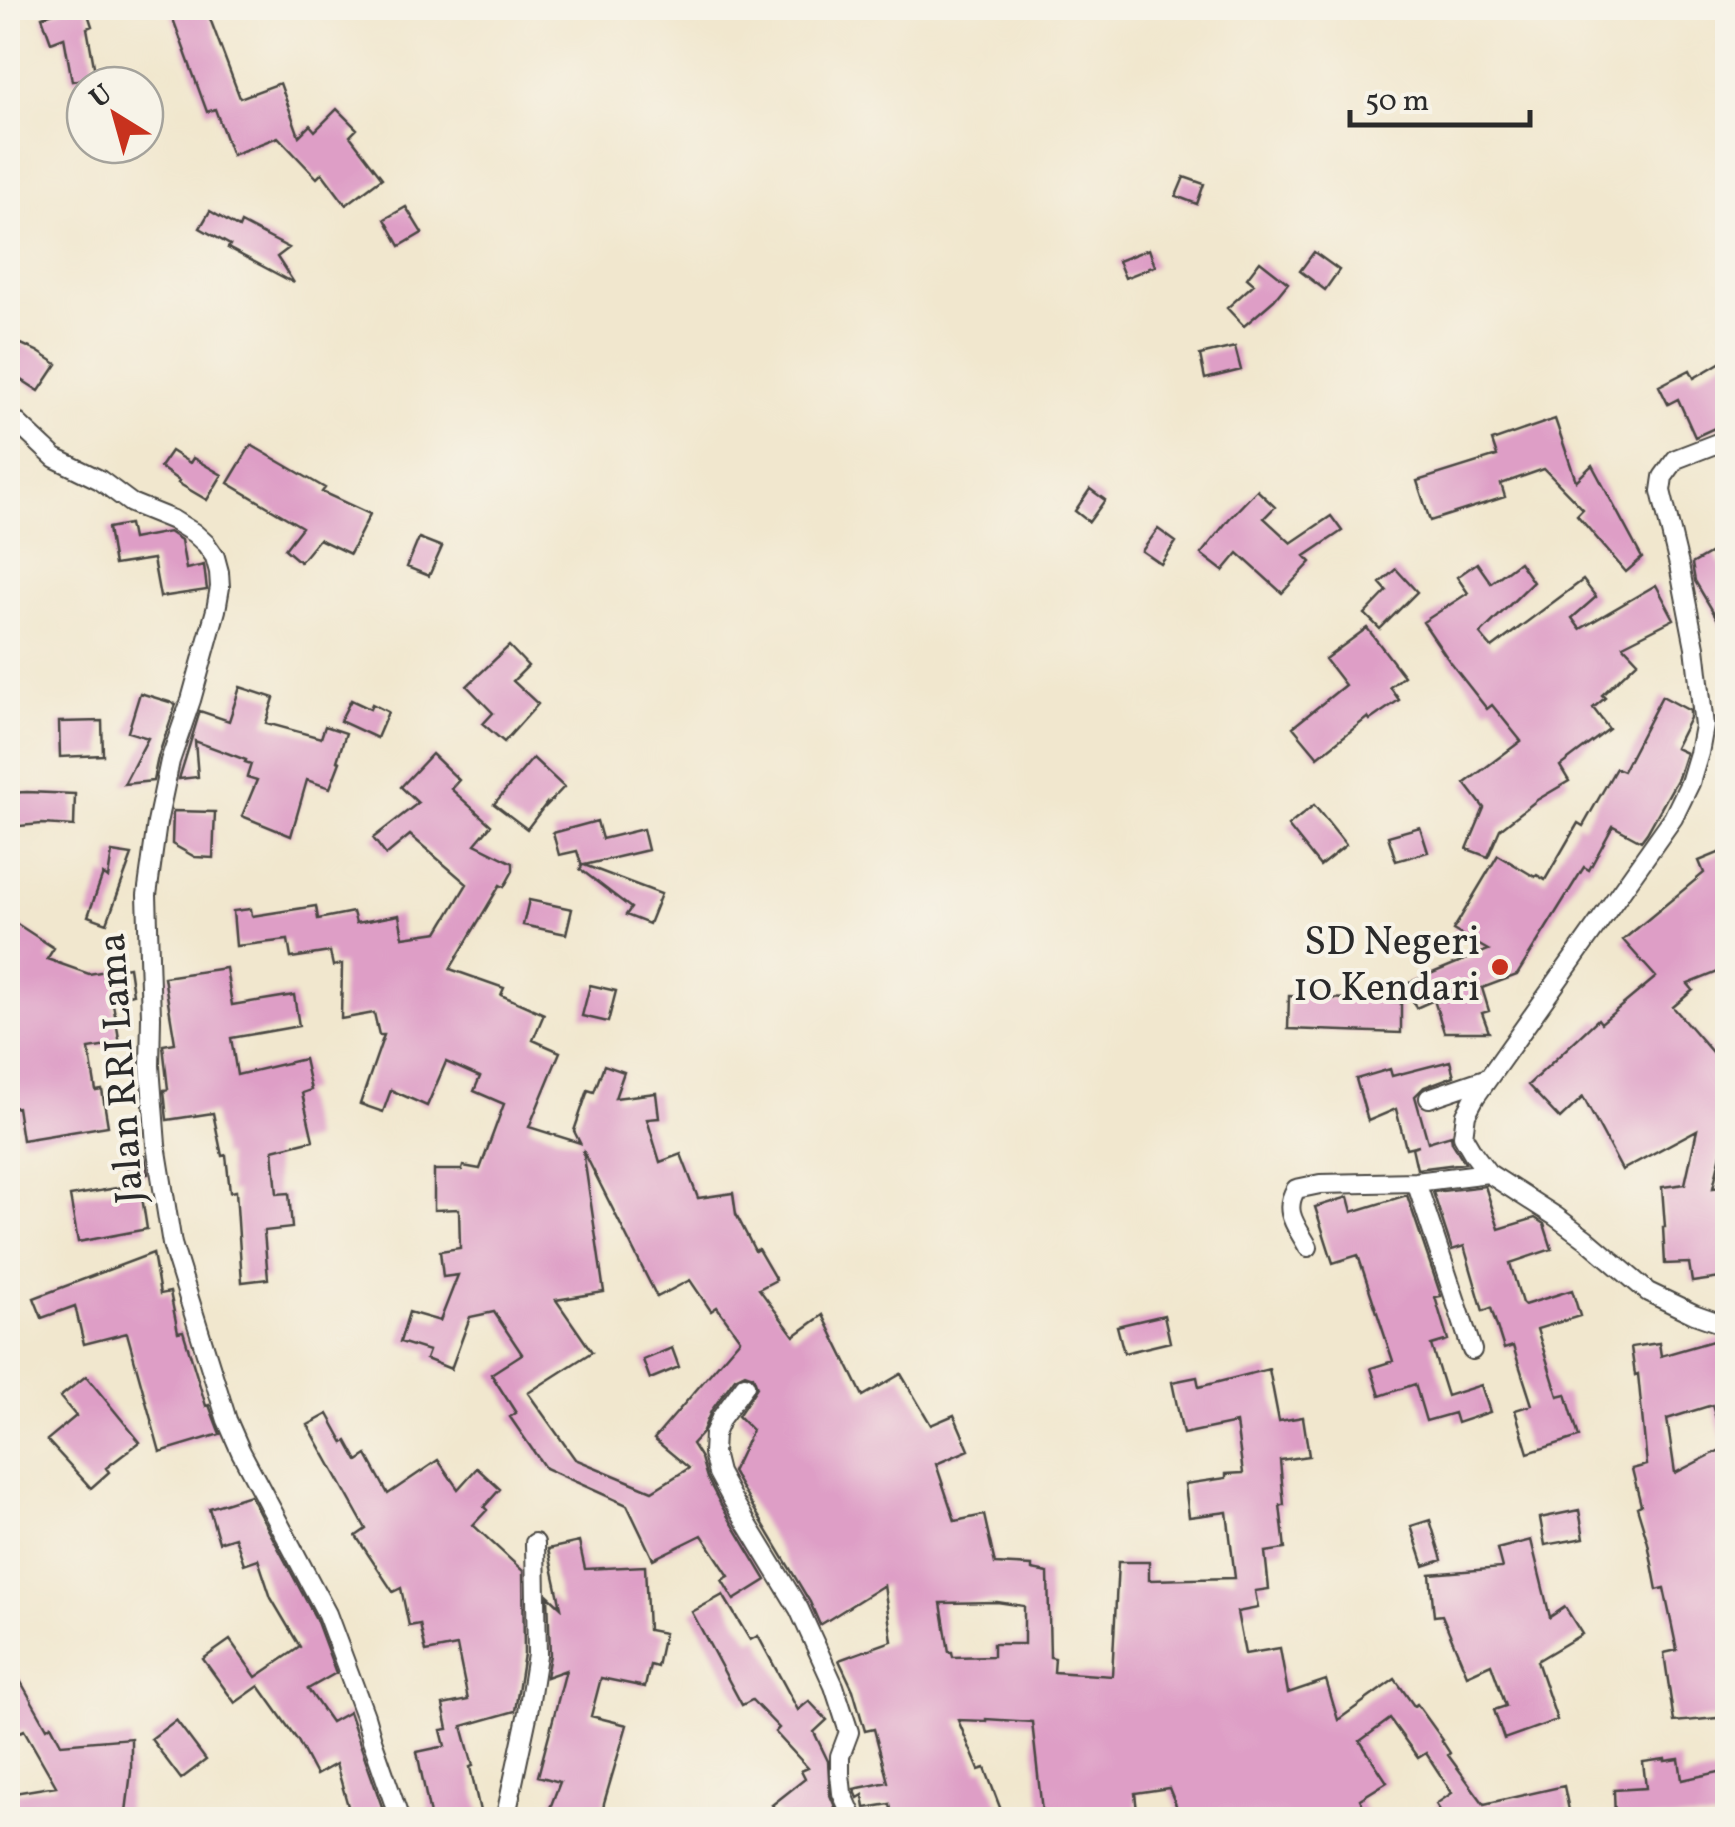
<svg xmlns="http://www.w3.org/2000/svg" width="1735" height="1827" viewBox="0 0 1735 1827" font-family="Vollkorn,serif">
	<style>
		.building { fill: #de9ec6; fill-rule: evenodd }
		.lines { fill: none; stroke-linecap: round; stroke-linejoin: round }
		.minor-casing { stroke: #494743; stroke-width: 22 }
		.minor { stroke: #fff; stroke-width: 18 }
		.poi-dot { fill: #c8321e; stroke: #f7f3e8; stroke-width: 4 }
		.labels { text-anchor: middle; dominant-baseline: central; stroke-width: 8; stroke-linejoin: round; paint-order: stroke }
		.poi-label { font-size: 40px; fill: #2b2b2b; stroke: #f7f3e8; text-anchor: end }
		.street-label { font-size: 40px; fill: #2b2b2b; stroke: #f7f3e8 }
	</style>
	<rect width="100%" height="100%" fill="#f7f3e8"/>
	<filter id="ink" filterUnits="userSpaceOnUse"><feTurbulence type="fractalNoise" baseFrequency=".01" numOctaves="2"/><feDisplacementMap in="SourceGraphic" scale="20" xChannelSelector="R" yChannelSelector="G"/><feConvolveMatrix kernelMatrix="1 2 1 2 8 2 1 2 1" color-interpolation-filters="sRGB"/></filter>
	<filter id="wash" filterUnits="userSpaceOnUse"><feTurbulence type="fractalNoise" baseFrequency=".0048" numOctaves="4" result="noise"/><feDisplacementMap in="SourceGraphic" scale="40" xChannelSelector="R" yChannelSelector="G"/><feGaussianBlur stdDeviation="2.25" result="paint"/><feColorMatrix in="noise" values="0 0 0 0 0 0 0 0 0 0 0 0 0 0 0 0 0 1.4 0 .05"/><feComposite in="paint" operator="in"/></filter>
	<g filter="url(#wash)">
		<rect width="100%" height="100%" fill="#f1e7ce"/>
		<g id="blocks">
			<path class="building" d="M67,8H86L92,26L87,28L96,77L72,81L64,37L51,42L42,17Z
				M169,8H206L240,98L280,83L299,136L310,125L315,131L337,109L357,129L350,136L382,178L346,205L322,173L317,178L278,137L232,155L215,109L207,112Z
				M1184,177L1204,184L1197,204L1176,196Z
				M406,207L422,233L400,246L385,219Z
				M210,211L239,228L241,223L289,248L277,257L294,283L228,248L230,245L200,228Z
				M1149,249L1155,266L1125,278L1118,261Z
				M1314,252L1339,270L1325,290L1300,271Z
				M1260,261L1288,283L1274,300L1244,326L1227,308L1254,284L1247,278Z
				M8,338L37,351L57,364L39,391L8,371Z
				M1235,347L1241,370L1205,379L1200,355Z
				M1728,358V422L1695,437L1678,399L1668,404L1659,386L1690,370L1694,378Z
				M1555,419L1576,481L1592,465L1642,558L1626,572L1577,515L1583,509L1544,469L1501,484L1505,497L1430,521L1417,481L1497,456L1492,441Z
				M251,445L325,488L322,492L370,514L350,554L319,539L300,562L285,549L302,527L228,483Z
				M171,451L190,463L193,458L222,475L207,500L178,483L179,481L160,467Z
				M1090,489L1105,500L1089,522L1075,511Z
				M1257,490L1275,507L1264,518L1291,543L1331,516L1342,531L1305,556L1311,562L1282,593L1238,553L1223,571L1201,554L1229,519Z
				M129,524L132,539L169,532L181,540L186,569L204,565L207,590L160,597L153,559L114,565L108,528Z
				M1158,529L1176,542L1161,564L1142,551Z
				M419,538L442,547L429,576L407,567Z
				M1713,552L1728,577V637L1695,581L1692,564Z
				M1519,562L1533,582L1480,634L1492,648L1583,580L1596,597L1572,618L1580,629L1656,585L1674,619L1623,645L1638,661L1602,695L1605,698L1593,708L1609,729L1560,766L1569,781L1537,800L1500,829L1488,857L1467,849L1484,808L1465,783L1521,741L1492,705L1487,709L1450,662L1423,622L1468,593L1457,577L1477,563L1491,583Z
				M1396,569L1417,592L1380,629L1365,614L1387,591L1380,583Z
				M1367,628L1404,676L1390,687L1399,700L1370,720L1368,717L1318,757L1293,727L1345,685L1325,659Z
				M509,646L528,666L513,681L538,704L504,742L483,724L493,713L467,686Z
				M240,687L274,698L266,723L321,738L325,726L346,733L337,761L340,762L330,788L307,780L291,836L242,816L257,780L247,777L251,764L245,762L246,760L195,741L198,777L179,779L200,711L229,721Z
				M140,693L176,704L158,757L153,781L124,784L148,738L128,732Z
				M1662,696L1690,711V718L1675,748L1686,753L1678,778L1647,833L1641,841L1613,826L1589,870L1584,867L1517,975L1482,988L1489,1011L1482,1013L1489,1032H1444L1434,1000L1416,1008L1406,984L1488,950L1453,930L1498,855L1535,877L1537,875L1545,880L1578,823L1583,826L1616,768L1623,771Z
				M351,700L370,709L372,704L388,712L377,738L340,721Z
				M102,721L103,755L60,757L59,722Z
				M432,754L459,780L451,789L491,825L475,844L513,863V871L504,887L500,885L450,969L504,988L501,995L544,1014L533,1040L560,1052L529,1127L580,1143L574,1131L588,1090L594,1092L604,1065L624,1072L615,1098L656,1093L659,1118L647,1119L660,1162L681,1154L698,1198L733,1193L736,1214L755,1251L758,1249L776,1280L759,1289L794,1336L823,1315L863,1396L901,1374L931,1425L954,1415L969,1450L936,1464L955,1521L984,1515L995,1564L1032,1566V1570L1048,1573L1050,1657L1055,1658L1054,1672L1112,1676L1118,1562H1149V1580L1235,1578L1227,1512L1189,1517L1185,1484L1226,1478V1474L1243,1473L1236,1423L1183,1434L1172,1382L1197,1377L1199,1387L1269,1369L1279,1421L1303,1417L1309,1456L1280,1460L1284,1505H1280L1285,1549L1265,1552L1269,1589L1255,1591L1258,1608L1237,1612L1245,1654L1280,1648L1288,1693L1326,1680L1338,1720L1395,1679L1414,1706L1417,1704L1443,1740L1442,1741L1450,1753L1448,1755L1484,1804L1564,1786L1571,1820H1446L1436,1804L1452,1793L1426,1753L1418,1758L1390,1719L1360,1741L1387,1782L1360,1799L1370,1820H1182L1169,1788L1135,1793L1138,1820H1043L1032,1722L986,1719V1721L958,1720L979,1770L985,1768L1001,1810L976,1820H893L890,1804L865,1808L863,1795L858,1798L854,1789L888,1782L874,1729L865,1731L853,1690L839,1660L892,1641L884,1585L820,1625L810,1602L732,1472L752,1430L738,1416L757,1387L753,1376L745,1373L735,1378L711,1411L702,1433L692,1444L701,1458L707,1478L721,1505L766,1580L734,1600L722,1580L729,1576L702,1535L653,1559L627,1505L545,1468L510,1417L516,1413L491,1374L522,1354L494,1312L470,1317L451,1369L426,1359L429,1351L400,1342L409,1312L440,1321L458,1275L443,1277L440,1251L460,1248L459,1209L434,1210V1170H462L463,1166L480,1169L504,1104L474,1091L480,1077L446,1062L427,1106L391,1090L383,1112L360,1104L384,1035H379L374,1013L341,1019L342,964L333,966L330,952L291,958L288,940L236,946L233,911L251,909L252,916L316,906L318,919L353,912L356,923L399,915L403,937L438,932L467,884L410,835L386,855L373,838L418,803L401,787ZM583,1150L657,1297L690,1280L711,1311L717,1307L740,1339L654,1439L689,1468L652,1491L575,1459L528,1393L592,1352L556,1300L604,1292ZM997,1602L1024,1606V1644H993V1656L953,1657L952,1652H949L941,1603Z
				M533,758L564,787L546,806V804L527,829L494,804Z
				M27,792L75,794L74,826L42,824L8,827V793Z
				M1314,805L1346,845L1320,866L1288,826Z
				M173,811L215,812L213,858L195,857L172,844Z
				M597,821L602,839L643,829L648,850L584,865L661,894L649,924L626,915L631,908L580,869L582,866L577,851L559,855L553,833Z
				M1420,827L1428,852L1396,861L1388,836Z
				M1728,849V968L1688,984L1693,990L1673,1007L1718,1059L1727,1060L1720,1100L1728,1102V1124L1713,1188L1728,1186V1277L1692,1282L1689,1263L1665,1264L1663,1227H1665L1662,1187L1685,1184L1697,1130L1622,1170L1583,1097L1560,1119L1528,1085L1598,1019L1601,1023L1656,977L1623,940L1704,873L1699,861Z
				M112,852L132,855L107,923L88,916L103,874L108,878Z
				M529,900L572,909L566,934L523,925Z
				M8,918L54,948L47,959L89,974L129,967L133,994L112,998L120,1044L89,1049L96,1091L102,1090L108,1126L22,1140L17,1107L8,1108Z
				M226,968L232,1005L294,995L299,1026L231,1038L237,1075L304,1059L311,1090L302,1093L313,1140L273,1150L277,1194L289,1193L292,1228L264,1231L268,1279L242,1282L236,1191L230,1192L226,1155L222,1156L213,1113L167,1120L164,1090L168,1089L163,1045L175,1043L164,977Z
				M590,985L616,991L608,1022L582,1016Z
				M1289,996L1346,999V1001L1401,1002V1033L1288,1029Z
				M1450,1061L1454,1076L1424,1087L1415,1096L1428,1142L1451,1135L1452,1142L1465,1163L1417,1169L1412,1147L1419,1145L1406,1148L1396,1109L1368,1121L1356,1079L1390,1069L1392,1076Z
				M145,1156L148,1174L129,1176L126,1158Z
				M140,1184L147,1229L78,1242L70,1196Z
				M1485,1186L1499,1229L1535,1218L1544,1224L1552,1249L1510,1263L1522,1303L1524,1305L1572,1290L1580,1316L1537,1329L1558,1396L1566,1394L1579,1437L1528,1453L1515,1410L1532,1405L1513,1346L1504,1349L1491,1308L1483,1311L1464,1246L1452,1250L1433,1192Z
				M1407,1195L1441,1296L1435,1297L1448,1340L1431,1345L1447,1396L1481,1385L1490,1412L1457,1423L1454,1413L1426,1421L1415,1384L1380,1396L1371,1368L1393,1361L1358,1255L1333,1263L1315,1207L1348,1197L1352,1212Z
				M153,1253L160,1294L170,1292L178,1332L183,1331L206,1406L209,1405L220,1434L160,1452L127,1333L84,1344L75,1306L42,1318L34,1298Z
				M1164,1315L1170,1342L1124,1353L1117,1326Z
				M1723,1338H1728V1441L1723,1442L1712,1405L1667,1419L1675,1473L1728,1446V1717L1674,1722L1664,1653L1677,1650L1664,1588L1657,1590L1648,1543L1637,1507L1641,1505L1632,1469L1647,1465L1638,1374L1635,1375L1631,1347L1659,1343L1661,1356Z
				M672,1348L679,1367L650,1379L643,1360Z
				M86,1376L140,1442L106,1468L109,1472L91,1488L47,1440L76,1416L60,1397Z
				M328,1414L344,1443L347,1441L358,1461L367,1455L388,1494L438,1460L458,1489L477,1468L500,1489L484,1507L487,1510L473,1525L523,1571L524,1654L515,1711L462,1726L473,1766L470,1767L482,1820H431L417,1752L445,1746L441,1730L448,1729L443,1705L468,1700L457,1646L426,1652L420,1624L409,1626L401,1588L393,1592L356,1536L366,1529L308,1425Z
				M250,1495L316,1619L336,1673L308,1689L331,1722L349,1712L386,1818L352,1820L336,1764L316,1775L298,1741L259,1686L235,1703L203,1659L230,1640L256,1677L300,1647L271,1598L258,1559L244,1564L235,1537L219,1542L209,1508Z
				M1579,1510L1584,1538L1545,1545L1540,1518Z
				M1430,1520L1442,1560L1424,1566L1411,1526Z
				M1531,1540L1550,1617L1565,1607L1582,1634L1537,1661L1557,1720L1504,1739L1494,1710L1506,1706L1491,1664L1467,1675L1442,1615L1434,1616L1430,1574L1502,1568L1497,1549Z
				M579,1542L585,1569L645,1566L648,1630L664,1633L657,1667L650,1665L645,1687L601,1678L591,1716L627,1725L604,1803L602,1820H563L548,1813L560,1782L538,1776L566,1670L546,1677L550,1655L548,1595L561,1607L548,1549Z
				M723,1595L750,1640L758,1636L798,1710L809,1701L827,1720L814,1732L828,1761L830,1795L838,1814L832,1820H784L772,1805L805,1779L801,1771L808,1768L775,1732L779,1728L752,1700L742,1705L692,1612Z
				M8,1659L47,1728L51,1725L61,1744L131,1738V1772L125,1820H8V1794L56,1786L24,1730L8,1737Z
				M176,1720L206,1760L181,1779L151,1739Z
				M1665,1759V1761L1679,1759L1682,1780L1728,1770V1820L1615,1819L1614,1790L1646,1788L1643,1762Z"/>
		</g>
	</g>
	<g filter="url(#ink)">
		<use href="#blocks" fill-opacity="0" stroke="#494743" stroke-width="2.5"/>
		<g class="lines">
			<g class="minor-casing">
				<path id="minor" d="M8,414L55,458L100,480L131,503L173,520L194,533L206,544L215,557L219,572L220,587L216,610L191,700L170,761L157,823L147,895L151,1017L150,1066L156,1145L172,1244L227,1420L241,1452L327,1614L365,1716L372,1740L400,1820
					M1728,439L1676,459L1663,477L1661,491L1679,565L1695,647L1704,726L1699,753L1690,783L1673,818L1475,1097L1466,1114L1463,1136L1473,1153L1488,1173L1555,1216L1586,1239L1648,1292L1694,1314L1728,1326
					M1429,1098L1488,1078
					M1416,1182L1472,1350
					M1308,1247C1297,1226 1282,1212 1296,1189L1320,1184L1416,1182L1488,1173
					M745,1385L721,1418L714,1434L713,1453L718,1473L732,1499L799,1609L834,1686L849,1732L840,1756V1774L842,1793L854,1820
					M505,1820L528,1712L537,1655L535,1543"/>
			</g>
			<use href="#minor" class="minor"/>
		</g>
	</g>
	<circle class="poi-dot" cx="1500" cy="967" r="10"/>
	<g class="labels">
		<g class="poi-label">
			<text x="1480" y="944">SD Negeri<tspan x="1480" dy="46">10 Kendari</tspan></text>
		</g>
		<g class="street-label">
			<text transform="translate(123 1068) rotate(-94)">Jalan RRI Lama</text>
		</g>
	</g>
	<rect width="1735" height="1827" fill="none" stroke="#f7f3e8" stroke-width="40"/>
	<g transform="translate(115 115) rotate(323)"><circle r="48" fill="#f7f3e8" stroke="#a5a39c" stroke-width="2.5"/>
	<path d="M0-8L18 38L0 25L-18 38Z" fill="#c8321e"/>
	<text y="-15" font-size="28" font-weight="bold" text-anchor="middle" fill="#2b2b2b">U</text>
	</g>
	<path d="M1350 110v15h180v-15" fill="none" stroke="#2b2b2b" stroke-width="5"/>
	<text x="1365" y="110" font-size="30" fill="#2b2b2b" stroke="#f7f3e8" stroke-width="8" paint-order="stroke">50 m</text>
</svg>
